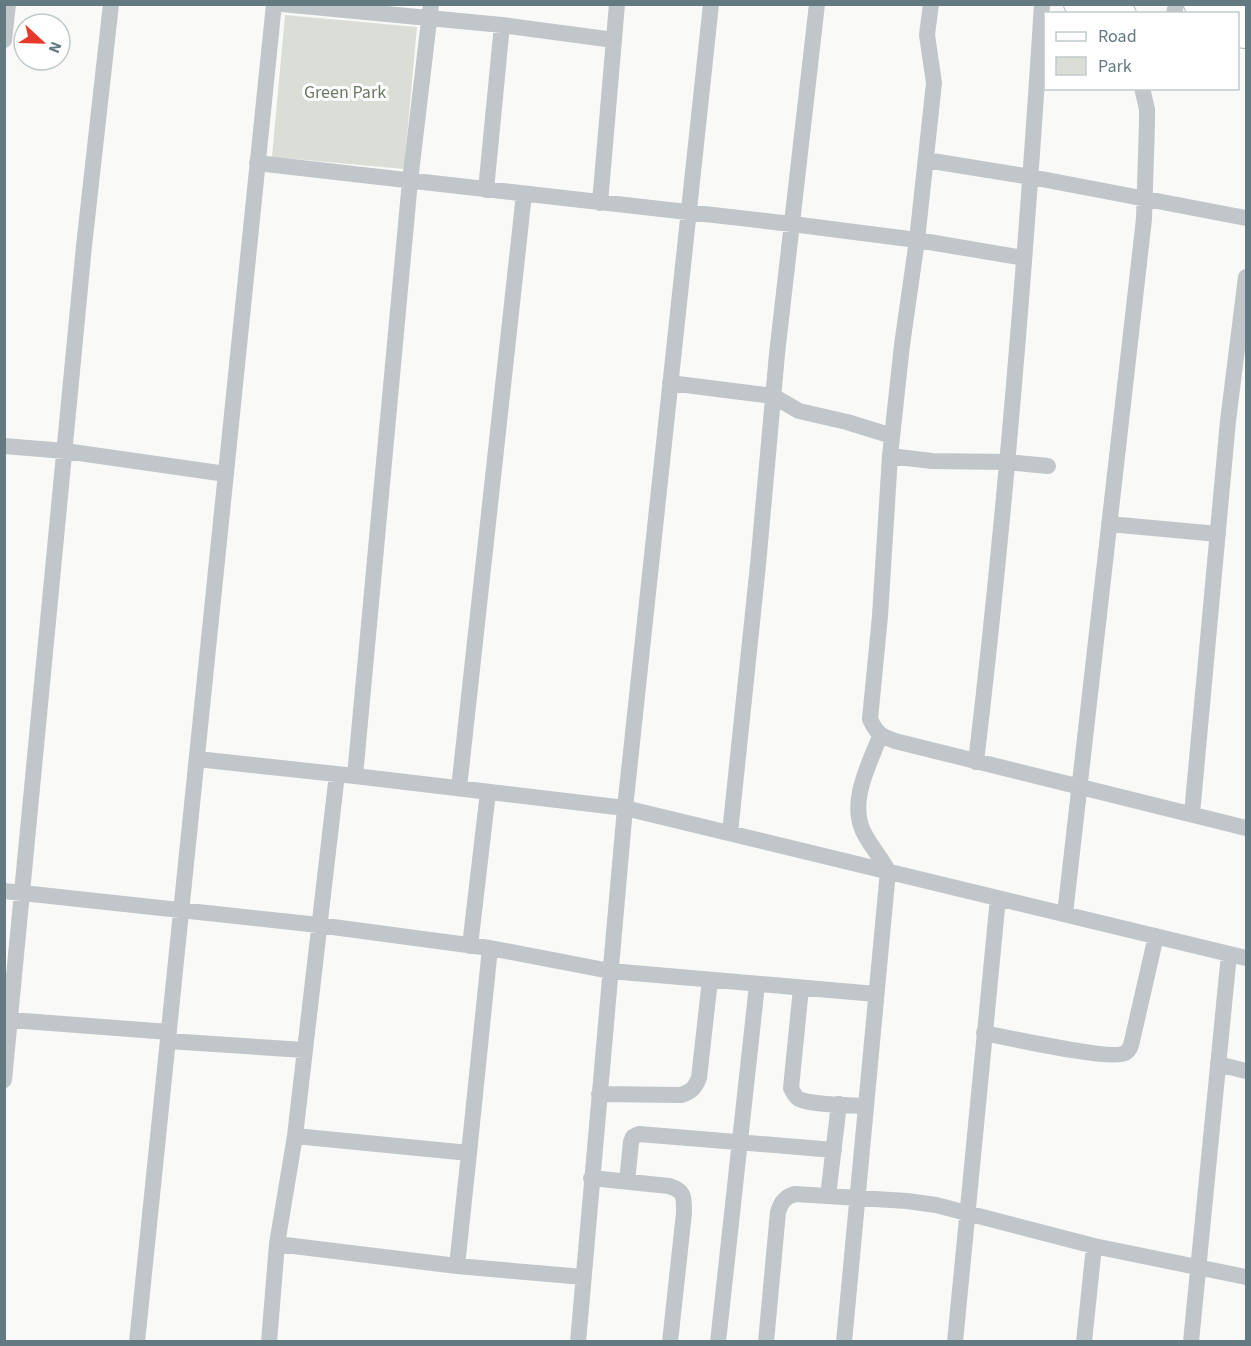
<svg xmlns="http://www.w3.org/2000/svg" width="1251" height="1346" viewBox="0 0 1251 1346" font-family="'Source Sans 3',sans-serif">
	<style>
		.green { fill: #daded6 }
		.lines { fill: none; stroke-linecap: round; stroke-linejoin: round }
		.secondary-casing { stroke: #b2bbbe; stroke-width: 26 }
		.street { stroke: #c0c6c9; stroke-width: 16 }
		.secondary { stroke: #fff; stroke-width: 24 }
		.labels { text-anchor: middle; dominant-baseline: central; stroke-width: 6; stroke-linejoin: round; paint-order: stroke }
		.park-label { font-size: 18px; fill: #6a7a63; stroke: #fff }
	</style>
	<rect width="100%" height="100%" fill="#f9f9f7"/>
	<path class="green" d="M285,15L417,27L404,169L272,157Z"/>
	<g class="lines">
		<g class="secondary-casing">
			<path id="secondary" d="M1076,4L1124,14
				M1196,4L1246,15
				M1238,35L1246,36"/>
		</g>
		<path class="street" d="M282,4L502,25L614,40
			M931,4L927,35L934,83L917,240L902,345L890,456L880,616L870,719C876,733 881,736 895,741L1246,828
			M1174,14L1176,4
			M4,40L8,4
			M926,160L1031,177L1246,218
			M257,163L792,224L917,240L1024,258
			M486,190L502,25
			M600,203L617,4
			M670,383L773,396L799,411L847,422L892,436
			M4,446L65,451L226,474
			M890,456L932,461L1007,462L1048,466
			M1109,524L1218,534
			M197,759L355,776L625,808L1246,958
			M976,762C1006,510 1026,257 1042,4
			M355,776L410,181L431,4
			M459,788L524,194
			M1192,814L1228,421L1246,277
			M730,833L758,565L777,354L817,4
			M4,891L318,925L490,948L610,971L876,994
			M1065,914L1144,219L1147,123V109L1142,88
			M470,946L488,792
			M801,988L791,1088C793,1092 795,1097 799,1099C812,1105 850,1105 866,1106
			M11,1020L169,1032
			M984,1033C1006,1037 1111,1061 1125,1053C1130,1050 1131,1046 1132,1041L1156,936
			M168,1041L304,1050
			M1218,1064L1246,1071
			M4,1080L84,246L111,4
			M599,1094L681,1095C691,1092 695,1088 699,1078L710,980
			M295,1136L469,1153L457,1266
			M469,1153L490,948
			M591,1178L669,1186C685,1191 684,1197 684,1213L670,1342
			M627,1182L631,1142L633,1137L639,1134L834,1150
			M828,1196L839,1104
			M277,1244L457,1266L583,1277
			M137,1342L274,4
			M269,1342L277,1244L295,1136L337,774
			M578,1342L625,808L711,4
			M718,1342L757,985
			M766,1342L778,1212C781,1202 785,1197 795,1194L907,1201L936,1205L1094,1246L1246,1277
			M844,1342L888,871C881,857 870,846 863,831C849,801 869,765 880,736
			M955,1342L998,898
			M1084,1342L1094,1246
			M1191,1342L1229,954"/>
		<use href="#secondary" class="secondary"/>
	</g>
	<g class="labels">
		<g class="park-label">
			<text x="345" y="92">Green Park</text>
		</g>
	</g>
	<rect width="1251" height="1346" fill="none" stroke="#647a83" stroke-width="12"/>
	<rect x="1044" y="12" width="195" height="78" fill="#ffffff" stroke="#c1cacd" stroke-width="1.5"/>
	<rect x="1056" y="32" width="30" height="9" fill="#ffffff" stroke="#c1cacd" stroke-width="1.5"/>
	<text x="1098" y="42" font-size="18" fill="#647a83">Road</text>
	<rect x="1056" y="57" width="30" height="18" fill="#daded6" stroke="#c1cacd" stroke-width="1.5"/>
	<text x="1098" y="72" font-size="18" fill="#647a83">Park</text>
	<g transform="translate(42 42) rotate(112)"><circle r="28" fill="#ffffff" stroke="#c1cacd" stroke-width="1.5"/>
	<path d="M0-4.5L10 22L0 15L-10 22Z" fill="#e73929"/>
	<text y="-9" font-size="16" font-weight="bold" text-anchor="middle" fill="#647a83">N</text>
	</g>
</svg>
